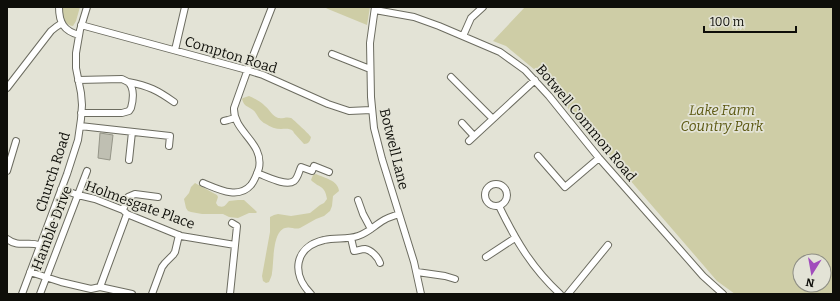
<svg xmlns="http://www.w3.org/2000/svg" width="840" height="301" viewBox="0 0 840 301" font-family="Bitter,serif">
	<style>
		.green { fill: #cecda6; fill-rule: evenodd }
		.building { fill: #bfbfb2; stroke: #959588 }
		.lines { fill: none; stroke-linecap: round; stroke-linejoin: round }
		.minor-casing { stroke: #6c6c60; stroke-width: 8 }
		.minor { stroke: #fff; stroke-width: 6 }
		.labels { text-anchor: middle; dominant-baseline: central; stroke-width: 3.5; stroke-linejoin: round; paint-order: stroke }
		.street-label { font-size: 14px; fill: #0e0e09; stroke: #e3e3d6 }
		.park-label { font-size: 14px; font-style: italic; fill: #5c5912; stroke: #e3e3d6 }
	</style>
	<rect width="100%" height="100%" fill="#e3e3d6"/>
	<path class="green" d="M63,7H80L76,21L73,26C63,25 63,15 63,7Z
		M324,7H370L367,25L328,9Z
		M525,7H833V294H735L717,281L535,70L506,46L493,41ZM800,261H824V285H800Z
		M249,96C254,98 261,102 265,106C269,109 271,114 276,117C281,120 286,116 291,118C293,119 310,135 311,137C310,141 309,144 304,144L294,133L293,131C289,128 286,129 281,129C276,129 270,127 266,124C258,120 258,114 253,110C248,106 244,107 242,99L243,98Z
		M316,174C324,178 338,180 339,191L333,196L332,206L330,211L324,216L316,219L300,228C295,230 290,226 285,228C272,232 274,263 272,273C272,276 270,279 269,282L266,283L263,281L262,276L270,232V217L274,215L278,214L291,216L310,213L320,205L324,203L327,199C325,185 319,188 311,180L313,175Z
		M195,183L217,195L218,197L216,203L218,206C225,208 225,205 229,201L238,200H244L257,212L256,213H249L238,218L229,217L223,214H202L191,212L188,211L186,208L184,199L189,193L191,187Z"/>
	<path class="building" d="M100,133L113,135L110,160L98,158Z"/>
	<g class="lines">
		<g class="minor-casing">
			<path id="minor" d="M59,7C59,23 64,31 79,35
				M375,7L370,43L371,97L374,128L382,159L414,262L421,294
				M375,10L414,17L439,26L500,52L525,70L549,96L599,158L674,243L703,276L723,294
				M81,25L247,70L263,75L328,104L349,111L371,110
				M463,36L471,18L483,7
				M175,50L185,7
				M332,54L370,69
				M451,77L493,119
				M78,80L122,79C124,80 126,81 128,82C135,88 133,101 131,108L129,111L122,113H81
				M128,82C149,86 157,90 174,102
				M7,88L51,31L56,27L62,23
				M224,121L228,120L235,118
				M462,123L474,136
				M80,126L170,136L169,146
				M469,141L535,80
				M538,156L565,187L599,158
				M129,160L132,132
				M7,171L16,141
				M257,173C266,176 286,187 294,181C298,178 299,171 301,167L312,171L314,166L329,172
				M203,183C218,189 238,200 251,185C255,180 257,174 259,168C264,142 233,132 234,108L249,66L272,7
				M485 195a11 11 0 1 1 22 0a11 11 0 1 1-22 0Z
				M61,189L78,195L95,199L123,210L127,214L181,236L235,245
				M358,200L363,214L371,229
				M499,206C516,241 532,268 560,294
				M123,210L128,197L135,194L158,197
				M351,238L354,251C357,251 361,249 365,249C371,250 378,257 380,263
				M7,239C19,248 27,241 39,245
				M486,257L515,238
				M30,272L61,282L91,289L100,287L132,294
				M417,272L445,276L455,279
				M100,287L127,214
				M22,294L67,174L78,140L81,119L82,105L81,93L76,68V53L80,30L87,7
				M40,294L87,171
				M152,294L162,267L165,263L173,255L175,252L179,235
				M230,294L237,226L232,223
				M311,294C291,274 294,247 324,240C335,237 347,240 358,236C368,233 375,225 384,220C389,217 394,216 399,214
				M568,294L608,245"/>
		</g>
		<use href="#minor" class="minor"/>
	</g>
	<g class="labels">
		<g class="street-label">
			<text transform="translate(231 55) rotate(17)">Compton Road</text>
			<text transform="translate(586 123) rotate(50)">Botwell Common Road</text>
			<text transform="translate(394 149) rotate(76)">Botwell Lane</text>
			<text transform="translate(53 172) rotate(-72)">Church Road</text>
			<text transform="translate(140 205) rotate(20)">Holmesgate Place</text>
			<text transform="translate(52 228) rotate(-69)">Hamble Drive</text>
		</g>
		<g class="park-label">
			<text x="722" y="110">Lake Farm<tspan x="722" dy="16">Country Park</tspan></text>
		</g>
	</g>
	<rect width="840" height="301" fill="none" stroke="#0e0e09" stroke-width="16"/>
	<g transform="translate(812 273) rotate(191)"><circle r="19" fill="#e3e3d6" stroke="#8e8e84"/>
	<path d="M0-3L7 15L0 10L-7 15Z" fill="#a14dbc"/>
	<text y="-6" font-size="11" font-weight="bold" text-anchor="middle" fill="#0e0e09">N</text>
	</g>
	<path d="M704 26v6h92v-6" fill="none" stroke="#0e0e09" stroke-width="2"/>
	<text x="710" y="26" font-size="12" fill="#0e0e09" stroke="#e3e3d6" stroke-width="3" paint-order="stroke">100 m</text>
</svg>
